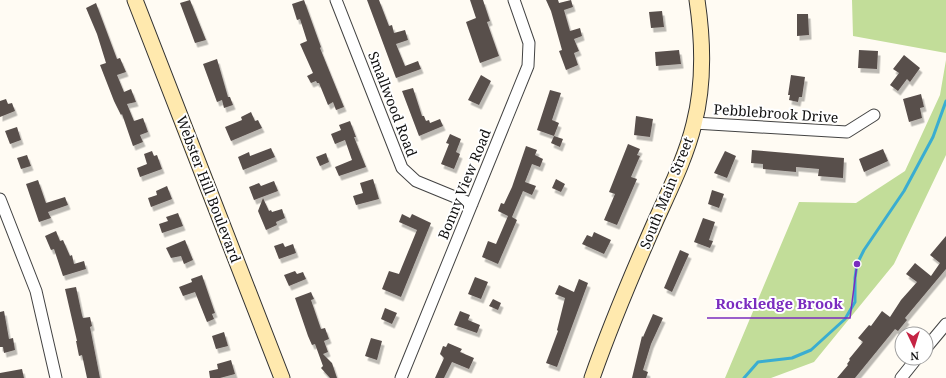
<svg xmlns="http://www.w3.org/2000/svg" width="946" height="378" viewBox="0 0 946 378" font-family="'Noto Serif',serif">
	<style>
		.forest { fill: #c2dd99 }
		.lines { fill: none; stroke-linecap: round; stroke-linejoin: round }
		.stream { stroke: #3aadd1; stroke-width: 3 }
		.building { fill: #594f4c; filter: url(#shadow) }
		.street-casing { stroke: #434343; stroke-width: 13 }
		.secondary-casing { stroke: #323232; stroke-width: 17 }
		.street { stroke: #fff; stroke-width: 11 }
		.secondary { stroke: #ffe9ae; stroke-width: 15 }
		.labels { text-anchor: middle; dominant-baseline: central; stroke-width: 4; stroke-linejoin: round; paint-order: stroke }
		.street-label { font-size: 14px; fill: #101010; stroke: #fff }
		.leader { fill: none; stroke: #7b2cbf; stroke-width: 1.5 }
		.callout-dot { fill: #7b2cbf; stroke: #fff; stroke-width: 1.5 }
		.callout-label { font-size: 15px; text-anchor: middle; font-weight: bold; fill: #7b2cbf; stroke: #fff; stroke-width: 4; stroke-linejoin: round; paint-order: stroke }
	</style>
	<defs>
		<filter id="shadow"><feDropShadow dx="2.5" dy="4.5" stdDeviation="0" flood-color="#0004"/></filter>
	</defs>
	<rect width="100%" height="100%" fill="#fffbf3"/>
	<path class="forest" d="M852,0H946V53L853,36Z
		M946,60V155L894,264L814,362L771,378H725L799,202L856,203L905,171L940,95Z"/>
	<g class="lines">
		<path class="stream" d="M744,378L758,362L792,358L811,350L845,319L855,302V278L857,264L864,250L904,191L933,137L946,101"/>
	</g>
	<path class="building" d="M190,0L206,40L195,43L180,3Z
		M304,0L321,47L320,48L344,107L336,110L333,102L328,105L319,83H317L316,81L311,83L307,76L313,73L300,44L307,41L300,19L297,20L292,4Z
		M367,0H379L389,26L392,25L394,33L405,30L408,40L396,44L405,66L418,61L421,69L396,78Z
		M470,0H483L490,21L487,22L499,56L480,63L466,22L476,18Z
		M546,0H558L559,3L571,0L573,7L564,10L570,31L580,28L582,36L574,39L579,51L574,53L578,65L566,70L559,51L562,50L551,11Z
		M96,3L117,59L120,58L126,72L117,75L124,92L131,89L136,102L127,104L134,121L143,118L148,132L140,135L143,142L133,146L122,114L121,115L114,101L100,65L106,63L97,34L86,8Z
		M662,11L664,27L651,28L649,12Z
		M797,14H808L809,35L797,36Z
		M679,50L681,64L656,66L655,52Z
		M859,50L878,51L877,69L858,68Z
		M904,55L920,68L910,82L907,79L898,91L890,85L899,73L893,69Z
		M217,59L228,97H230L233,105L224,108L222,100L217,102L203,64Z
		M481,75L491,81L479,105L468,100Z
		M791,75L805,77L802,97H799L798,102L789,100L790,95H788Z
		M413,88L422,116H424L426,121L429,120L430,123L440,119L443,126L419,136L402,91Z
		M550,90L561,93L552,120L559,123L554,136L537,130Z
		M921,94L924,107L920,108L922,118L909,122L903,99Z
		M6,99L8,104L12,103L15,111L0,117V101Z
		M251,112L255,121L258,120L262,128L231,141L225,127L242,120L241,117Z
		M636,116L653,119L650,137L634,135Z
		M350,121L356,137H354L366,167L339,176L335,167L352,160L345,140L335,144L331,134L341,130L339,125Z
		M17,127L21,140L10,144L5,131Z
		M450,134L461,139L456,152L460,154L454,169L441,164L449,144L446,143Z
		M554,136L563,139L560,147L551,143Z
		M628,144L640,149L637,155L640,156L631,177L637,179L617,225L604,220L615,194L609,192Z
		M526,146L537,150L535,155L543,159L540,167L532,164L525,182L536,186L532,195L523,191L512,217L517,220L498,264L482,257L488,241L496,244L508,216L498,211L501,203L504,204L512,187Z
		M271,148L275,157L243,170L238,157L249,152L250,156Z
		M883,149L888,161L864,172L859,159Z
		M752,150L844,158L843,178L818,176L819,169L796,167V172L763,169V164L751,163Z
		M152,151L154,156L157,155L162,169L140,177L137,168L147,164L144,154Z
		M725,151L736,156L727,178L714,173Z
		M326,153L329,162L320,166L316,157Z
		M27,155L31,166L21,169L17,158Z
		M373,179L379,199L356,205L353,196L363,193L360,183Z
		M556,179L565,184L561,192L552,188Z
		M38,180L46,203L65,197L68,205L48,212L51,218L39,222L26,184Z
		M274,181L278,191L254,200L249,187L259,183L261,186Z
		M167,186L172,199L151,207L148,198L157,195L156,191Z
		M712,190L724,194L719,208L708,204Z
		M263,198L269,211L271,210L272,212L282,209L285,218L276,222L277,225L266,230L258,211Z
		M178,213L183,226L162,233L159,224L168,221L166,217Z
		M402,214L410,218L412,214L431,223L401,297L382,289L389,271L399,274L417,230L399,222Z
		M703,218L715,222L709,240L713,241L710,248L694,242Z
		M56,231L60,241L63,240L70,256L72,255L74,264L84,261L86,269L63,276L54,249L51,250L45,236Z
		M594,232L611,240L604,254L582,244L587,235L592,237Z
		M946,236V269L905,318L907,320L898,331L895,329L855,378H837L848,365L847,364L850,360L849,359L863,342L858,338L869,325L871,326L882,311L890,317L901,300L917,282L906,274L915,263L931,276L940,263L930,255Z
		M185,240L193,260L184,264L181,256L171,258L166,248Z
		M283,243L285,247L293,244L296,253L279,259L274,246Z
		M680,250L689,254L672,292L664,288Z
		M295,271L297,274L303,272L306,279L289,286L284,275Z
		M202,275L215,313L212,314L214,319L207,322L195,292L183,296L179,287L192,282L191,279Z
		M475,277L488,282L481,299L468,294Z
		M579,279L588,283L557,367L546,363L558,331L557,330L565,298L555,294L559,285L574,292Z
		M76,287L82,315L83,318L90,317L92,326L90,327L100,378H87L82,355L79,356L76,341H77L65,289Z
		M311,292L314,299L311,300L321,329L325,328L329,339L324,341L328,352L323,354L332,363L337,378H330L321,368L323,366L315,344L312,345L308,336L295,298Z
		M493,299L501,303L498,310L489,306Z
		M385,308L397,313L392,324L381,319Z
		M4,311L9,339L13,338L15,350L4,353L3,347H0V312Z
		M460,311L470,315L468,320L480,325L477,333L454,325Z
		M653,314L663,318L651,344L643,370L648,372L646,378H632L642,336L643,337Z
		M224,332L228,346L216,349L212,336Z
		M371,338L382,341L377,360L365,356Z
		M448,343L462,349L460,352L474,358L469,369L452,362L444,378H435L444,358L440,354L443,346L446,347Z
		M231,360L235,374L220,378H210L209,371L218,369L217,364Z
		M22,369L24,378H0V373Z"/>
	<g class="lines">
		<g class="street-casing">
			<path id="street" d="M336,0L402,168L416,181L472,204
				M694,123L847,132L874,115
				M0,199L36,291L56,378
				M926,348L946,324
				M401,378L528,66L529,43L514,0
				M901,378L917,358"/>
		</g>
		<g class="secondary-casing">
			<path id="secondary" d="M135,0L282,378
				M592,378C611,324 633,272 656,220C670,189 686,157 694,124C704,85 703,40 697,0"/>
		</g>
		<use href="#street" class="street"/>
		<use href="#secondary" class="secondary"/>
	</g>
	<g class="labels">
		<g class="street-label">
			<text transform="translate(393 104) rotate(69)">Smallwood Road</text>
			<text transform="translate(776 113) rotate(4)">Pebblebrook Drive</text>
			<text transform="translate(464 184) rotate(-68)">Bonny View Road</text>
			<text transform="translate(209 189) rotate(69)">Webster Hill Boulevard</text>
			<text transform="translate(666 193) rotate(-68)">South Main Street</text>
		</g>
	</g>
	<path class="leader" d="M857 264L850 318H707"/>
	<circle class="callout-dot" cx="857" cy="264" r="4"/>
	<g class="callout-label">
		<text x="779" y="309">Rockledge Brook</text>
	</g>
	<g transform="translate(914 346) rotate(176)"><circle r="19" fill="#ffffff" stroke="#9f9f9f"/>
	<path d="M0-3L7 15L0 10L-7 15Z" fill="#c52344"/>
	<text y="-6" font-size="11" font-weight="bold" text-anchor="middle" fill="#101010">N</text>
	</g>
</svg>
